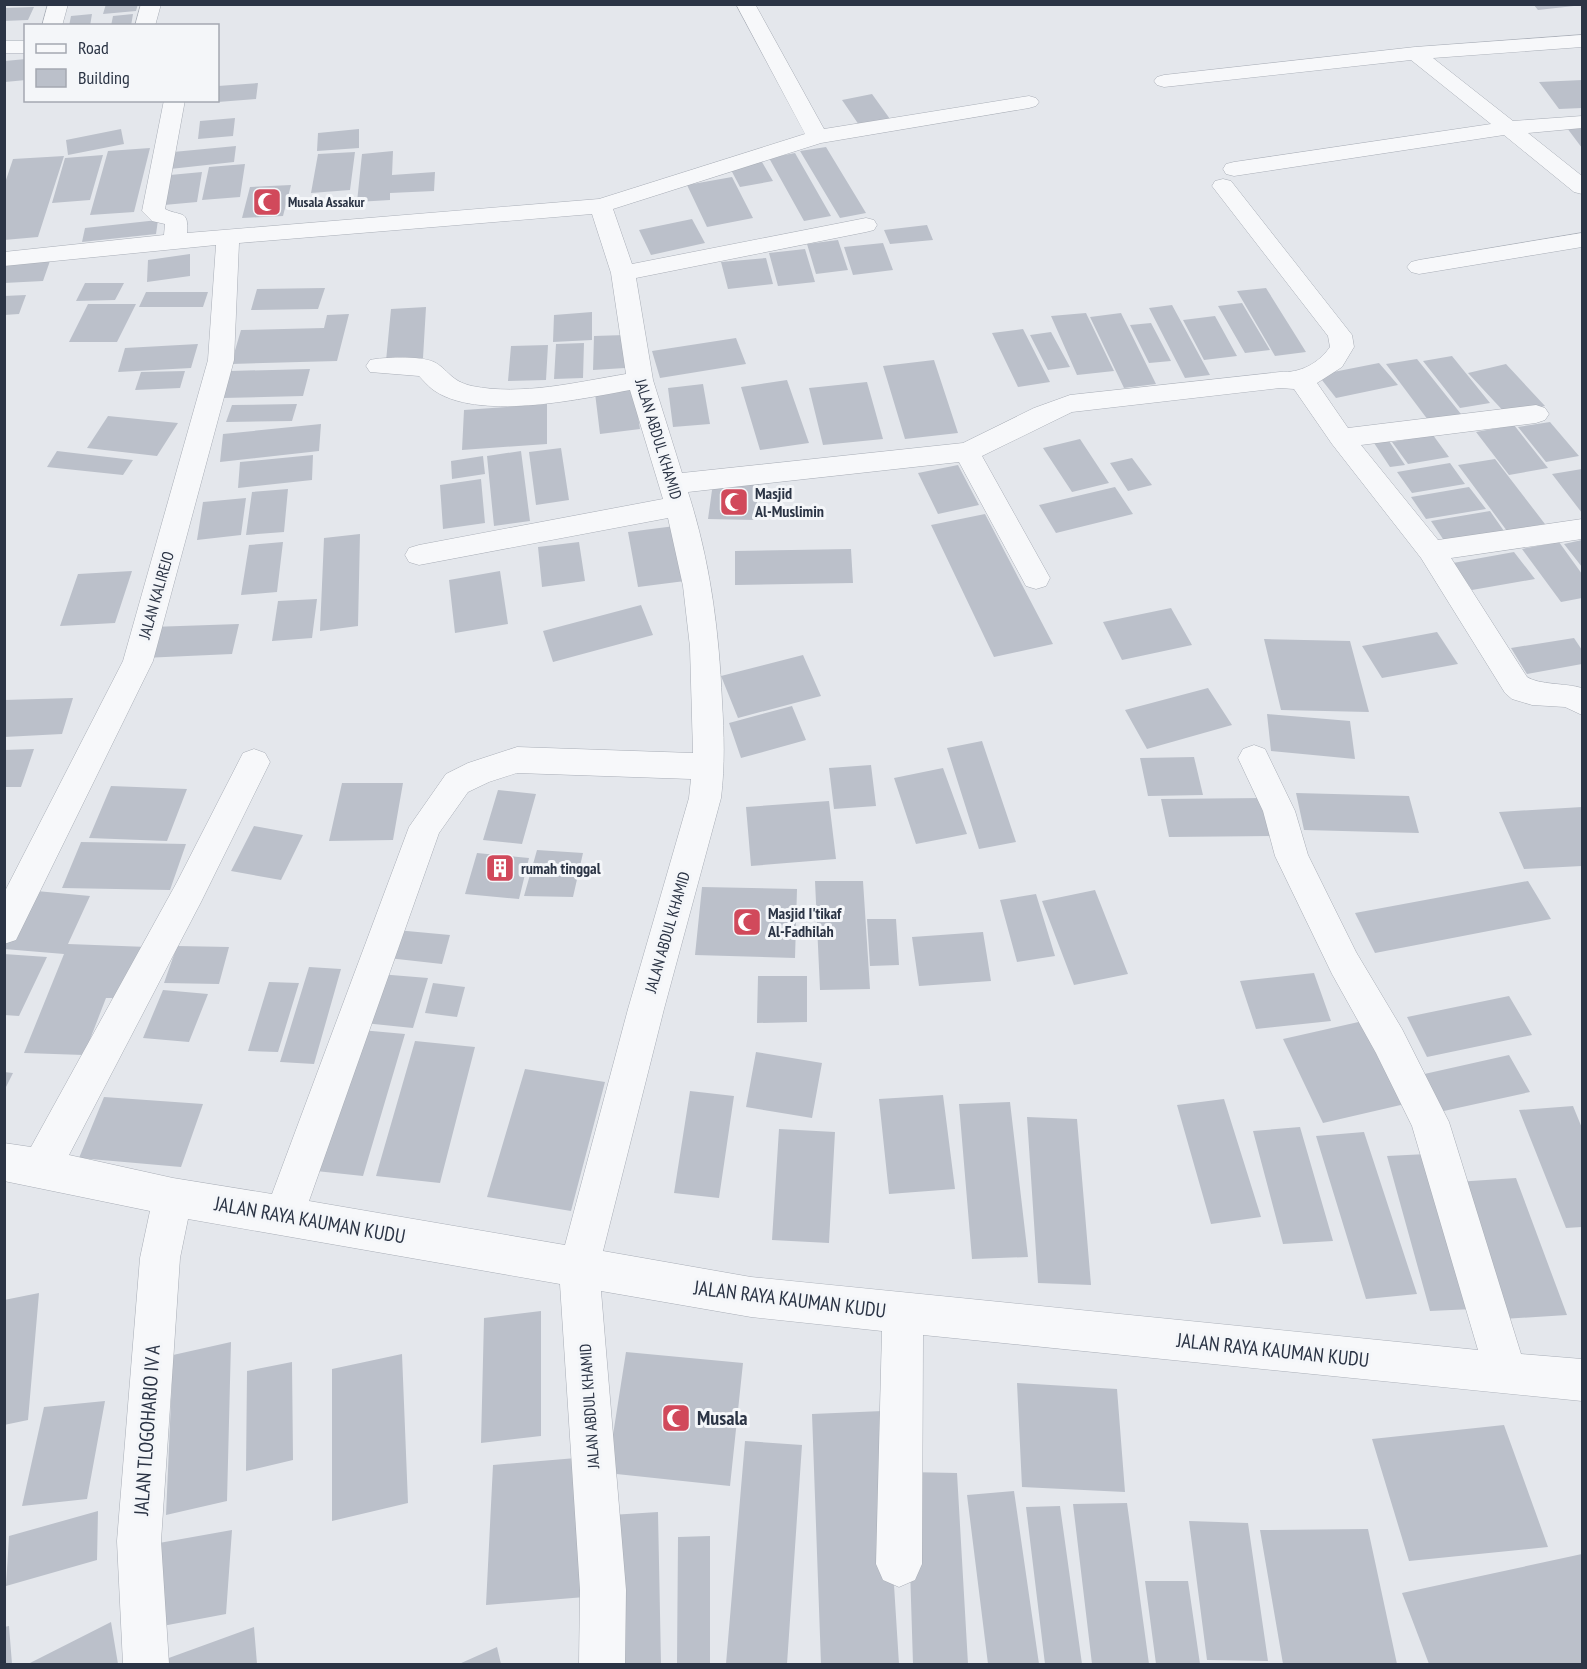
<svg xmlns="http://www.w3.org/2000/svg" width="1587" height="1669" viewBox="0 0 1587 1669" font-family="'PT Sans Narrow',sans-serif">
	<style>
		.building { fill: #bbc0ca }
		.lines { fill: none; stroke-linecap: round; stroke-linejoin: round }
		.minor-casing { stroke: #a9aeb7; stroke-width: 1 }
		.minor { fill: #f7f8fa; fill-rule: evenodd }
		.labels { text-anchor: middle; dominant-baseline: central; stroke-width: 6; stroke-linejoin: round; paint-order: stroke }
		.far-poi-label { font-size: 14px; font-weight: bold; fill: #2b3445; stroke: #f4f6f9; text-anchor: start }
		.street-label { font-size: 16px; fill: #2b3445; stroke: #f4f6f9 }
		.poi-label { font-size: 16px; font-weight: bold; fill: #2b3445; stroke: #f4f6f9; text-anchor: start }
		.near-street-label { font-size: 20px; fill: #2b3445; stroke: #f4f6f9 }
		.near-poi-label { font-size: 20px; font-weight: bold; fill: #2b3445; stroke: #f4f6f9; text-anchor: start }
	</style>
	<rect width="100%" height="100%" fill="#e4e7ec"/>
	<path class="building" d="M106,4H138L136,11L103,14Z
		M1533,4H1574V6L1538,10Z
		M34,7L28,20L4,21V8Z
		M92,14L90,26H69L71,16Z
		M133,14L131,26H111L113,16Z
		M26,59V80L5,82V61Z
		M1582,80V108L1559,109L1539,82Z
		M258,83L256,99L218,102V86Z
		M872,94L890,119L859,125L842,100Z
		M235,118L233,136L198,139L200,121Z
		M1582,127V148L1567,128Z
		M121,129L124,144L68,155L66,140Z
		M359,129V148L317,151L318,133Z
		M236,146L234,162L170,169L173,152Z
		M826,147L866,213L840,218L800,151Z
		M150,148L134,212L90,215L108,151Z
		M393,151L392,175L435,172L434,191L390,193V200L357,202L362,154Z
		M355,152L350,190L311,193L318,154Z
		M795,153L831,216L804,221L769,158Z
		M103,155L90,200L52,203L65,158Z
		M64,156L38,237L4,240V186L13,159Z
		M762,162L773,181L740,187L730,168Z
		M245,164L240,197L202,200L209,167Z
		M202,172L197,202L164,205L170,175Z
		M732,177L753,218L707,227L687,185Z
		M291,185L283,216L242,218L250,187Z
		M692,219L705,243L651,255L639,230Z
		M158,220L156,234L82,242L85,228Z
		M927,225L933,240L890,244L884,230Z
		M838,240L848,270L816,274L807,244Z
		M883,243L893,270L853,275L844,247Z
		M805,249L815,282L778,286L769,253Z
		M190,254V276L147,282L148,260Z
		M51,258L43,281L4,283V260Z
		M766,258L773,284L728,289L721,262Z
		M85,283H124L115,300L76,301Z
		M325,288L318,309L251,310L257,289Z
		M1266,288L1306,352L1275,356L1237,291Z
		M146,292H208L203,307H139Z
		M26,295L19,314L4,315V296Z
		M1242,303L1270,350L1245,353L1218,306Z
		M88,304H136L117,342H69Z
		M1172,305L1210,375L1185,378L1149,308Z
		M426,307L423,358L386,361L391,309Z
		M592,312V340L553,342L554,315Z
		M1086,313L1114,371L1077,375L1051,316Z
		M1121,313L1156,384L1124,388L1090,317Z
		M349,314L337,361L231,364L241,330L324,328L327,315Z
		M1215,316L1237,356L1204,360L1183,320Z
		M1151,323L1171,361L1149,363L1130,325Z
		M1023,329L1050,382L1018,387L992,333Z
		M1051,332L1070,367L1048,370L1030,335Z
		M625,335V368L593,370L594,336Z
		M736,338L746,364L660,378L652,351Z
		M584,343L583,378L554,379L556,344Z
		M198,344L191,368L118,372L125,348Z
		M548,345L546,380L508,381L511,346Z
		M1452,356L1490,403L1460,408L1423,361Z
		M1417,359L1461,414L1428,420L1386,364Z
		M934,360L958,433L905,439L883,366Z
		M1379,363L1398,385L1336,398L1318,375Z
		M1506,364L1545,406L1507,415L1468,373Z
		M310,369L303,396L222,398L230,371Z
		M185,371L180,388L135,390L141,372Z
		M787,380L809,443L760,450L741,387Z
		M867,382L883,439L823,445L809,388Z
		M703,384L710,424L673,427L668,388Z
		M634,389L640,429L600,434L595,393Z
		M297,404L292,421L226,422L232,405Z
		M547,404V444L462,450L464,410Z
		M108,416L178,423L157,456L87,448Z
		M1550,422L1579,456L1546,462L1518,427Z
		M321,424L319,451L220,462L223,434Z
		M1514,425L1548,468L1509,475L1476,432Z
		M1433,435L1449,457L1408,464L1392,442Z
		M1080,439L1109,483L1072,492L1043,448Z
		M1389,441L1405,465L1390,467L1374,443Z
		M561,448L569,500L536,505L529,452Z
		M57,451L133,460L123,475L47,467Z
		M521,451L530,521L494,526L487,456Z
		M313,455L312,480L238,488L240,462Z
		M483,456L485,474L452,479L451,461Z
		M1132,458L1152,485L1128,491L1110,463Z
		M1495,459L1545,524L1507,531L1458,465Z
		M1450,463L1465,484L1412,493L1397,472Z
		M958,465L979,505L938,514L918,473Z
		M1582,469V513L1552,474Z
		M481,479L485,523L443,529L440,485Z
		M713,483L759,484L755,520L708,519Z
		M1115,487L1133,514L1056,533L1039,505Z
		M1469,487L1486,509L1426,519L1411,497Z
		M288,489L284,532L246,535L252,492Z
		M246,498L241,535L197,540L203,502Z
		M1490,511L1504,531L1445,542L1431,521Z
		M985,514L1053,644L994,657L931,525Z
		M675,526L685,581L638,587L628,532Z
		M360,534L358,626L320,631L324,538Z
		M1582,540V567L1564,544Z
		M283,542L277,592L241,595L249,545Z
		M579,542L585,581L542,587L538,547Z
		M1559,542L1582,574V598L1561,602L1522,549Z
		M851,549L853,583L735,585V551Z
		M1514,552L1535,579L1472,590L1453,563Z
		M132,571L115,623L60,626L78,574Z
		M500,571L508,624L455,633L449,580Z
		M317,599L312,638L272,641L278,601Z
		M641,605L653,635L553,662L543,631Z
		M1171,608L1192,645L1122,660L1103,622Z
		M239,624L232,654L143,658L151,627Z
		M1437,632L1458,664L1382,678L1362,646Z
		M1574,638L1582,650V664L1527,674L1511,648Z
		M1264,639L1350,641L1369,712L1281,710Z
		M803,655L821,696L738,718L721,676Z
		M1208,688L1232,725L1147,749L1125,710Z
		M73,698L62,734L4,737V700Z
		M792,706L806,740L741,758L729,723Z
		M1267,714L1350,721L1355,759L1271,751Z
		M982,741L1016,842L979,849L947,748Z
		M34,749L21,787H4V750Z
		M1194,757L1203,795L1148,796L1140,758Z
		M871,765L876,806L834,809L829,768Z
		M943,768L967,834L916,844L894,778Z
		M342,783H403L393,840L329,841Z
		M111,786L187,789L167,841L89,838Z
		M498,790L536,794L522,844L483,840Z
		M1296,793L1409,796L1419,833L1304,830Z
		M1262,798L1272,836L1169,837L1161,799Z
		M829,801L836,859L751,866L746,807Z
		M1582,807V866L1524,869L1499,812Z
		M254,826L303,835L281,880L231,871Z
		M81,842L186,844L170,890L62,888Z
		M537,850L583,853L573,897L524,896Z
		M477,853L529,858L519,899L465,894Z
		M815,881H863L870,989L820,990Z
		M1528,881L1551,919L1375,953L1355,913Z
		M702,887L797,889L795,958L695,955Z
		M26,890L90,896L68,944L148,947L129,998H106L84,1055L24,1053L64,954L4,949V934Z
		M1095,890L1128,974L1074,985L1042,901Z
		M1036,894L1055,956L1017,962L1000,900Z
		M867,919H896L899,965L870,966Z
		M396,930L450,935L442,964L388,958Z
		M983,932L991,981L919,986L912,937Z
		M177,946L229,947L219,984L164,983Z
		M4,954L47,957L19,1016L4,1015Z
		M309,967L341,969L314,1064L280,1062Z
		M1314,973L1331,1021L1256,1029L1240,981Z
		M379,974L428,978L413,1028L364,1023Z
		M758,976H807V1022L757,1023Z
		M269,982L299,983L278,1052L248,1051Z
		M433,983L465,987L457,1017L425,1013Z
		M163,990L208,994L189,1042L143,1038Z
		M1509,996L1532,1035L1427,1057L1407,1017Z
		M1363,1021L1405,1104L1323,1123L1283,1039Z
		M361,1030L405,1034L363,1176L316,1171Z
		M415,1041L475,1047L440,1183L376,1176Z
		M756,1052L822,1063L812,1118L746,1107Z
		M1509,1055L1530,1092L1430,1114L1411,1077Z
		M525,1069L605,1082L571,1211L487,1197Z
		M4,1072L13,1073L4,1091Z
		M690,1091L734,1096L719,1198L674,1193Z
		M943,1095L955,1189L889,1194L879,1099Z
		M104,1097L203,1104L181,1167L79,1158Z
		M1224,1099L1261,1217L1211,1224L1177,1105Z
		M1010,1102L1028,1257L972,1259L959,1104Z
		M1573,1106L1582,1128V1227L1566,1228L1519,1110Z
		M1027,1117L1077,1119L1091,1285L1038,1283Z
		M1300,1127L1333,1241L1283,1244L1253,1131Z
		M779,1129L835,1132L829,1243L772,1240Z
		M1364,1132L1417,1294L1366,1299L1316,1136Z
		M1427,1154L1473,1309L1430,1311L1387,1156Z
		M1516,1178L1567,1315L1503,1319L1456,1182Z
		M39,1293L28,1420L4,1425V1300Z
		M541,1311V1436L481,1443L484,1318Z
		M231,1342L227,1501L166,1515L173,1355Z
		M626,1352L743,1363L730,1486L607,1473Z
		M402,1354L408,1503L332,1521V1369Z
		M292,1362L293,1460L246,1471L247,1371Z
		M1017,1383L1117,1389L1125,1492L1022,1487Z
		M105,1401L87,1499L22,1506L44,1407Z
		M883,1411L899,1664H821L812,1414Z
		M1504,1425L1548,1547L1409,1561L1372,1439Z
		M745,1441L802,1445L787,1664H726Z
		M588,1457L585,1597L486,1605L493,1465Z
		M907,1472L957,1473L968,1664H913Z
		M1014,1491L1039,1664H988L967,1495Z
		M1127,1503L1149,1664H1092L1073,1504Z
		M1060,1506L1082,1664H1045L1026,1507Z
		M98,1511L97,1560L6,1586L9,1536Z
		M658,1512L661,1664H611V1515Z
		M1189,1521L1248,1523L1268,1661L1207,1660Z
		M1368,1529L1397,1664H1283L1260,1530Z
		M232,1530L226,1614L152,1628L159,1543Z
		M710,1536V1664H677L678,1537Z
		M1582,1554V1664H1429L1402,1593Z
		M1145,1581H1188L1200,1664H1156Z
		M111,1622L118,1664H28Z
		M9,1626L12,1664H4V1627Z
		M254,1627L257,1664H166V1659Z
		M497,1647L501,1664H459Z"/>
	<g class="lines">
		<g class="minor-casing">
			<path id="minor" d="M48,4H68L62,26H42Z
				M141,4H161L155,26H135Z
				M736,4H755L824,129L1029,96L1036,98L1039,102L1036,106L1029,108L821,143L613,209L632,264L866,218L874,220L877,225L874,230L866,232L636,278L653,380L682,473L963,443L1034,408L1070,395L1280,372C1300,373 1318,364 1330,347L1328,336L1212,186L1215,181L1223,179L1231,181L1352,335L1354,347L1342,367L1317,383L1348,428L1536,405L1545,408L1549,414L1545,420L1536,423L1361,445L1438,540L1582,519V539L1451,558L1527,677C1539,685 1566,683 1582,688V715L1565,707L1532,705L1512,699L1505,693L1421,558L1332,444L1294,389L1280,388L1072,412L982,456L1050,578L1046,586L1036,589L1026,586L959,462L688,492C710,560 719,630 722,701C724,734 725,765 721,798L664,1009L603,1251L751,1277L1478,1350L1412,1126L1376,1053L1332,974L1275,856L1263,811L1238,758L1243,749L1254,745L1265,749L1295,811L1308,855L1356,952L1402,1029L1449,1122L1521,1354L1582,1359V1401L923,1335L922,1564L915,1580L899,1587L883,1580L876,1564L882,1331L751,1317L601,1291L626,1590L625,1664H579L580,1590L560,1284L188,1219L180,1258L161,1541L169,1664H123L117,1541L140,1258L150,1211L4,1181V1143L31,1147L177,882L243,753L254,749L265,753L270,762L201,902L69,1155L173,1178L272,1194L409,827L446,774L468,763L517,747L693,753L690,647L683,586L668,518L419,565L409,562L405,555L409,548L419,545L663,499L630,390C580,399 476,422 432,389C427,385 423,380 419,376L370,372L366,366L370,360C383,357 422,356 434,362C448,369 450,381 472,386C522,396 577,382 626,374L611,273L592,214L239,243L234,360L153,661L16,940L4,944V893L123,661L208,360L216,245L4,266V252L164,235L165,224L152,221L142,211L164,100H185L165,209C181,217 189,209 187,233L599,199L805,134ZM517,773L691,779L689,798L628,1009L565,1245L309,1201L439,833L468,792L489,782Z
				M1582,35V47L1433,58L1513,121L1582,116V128L1528,133L1582,176V194L1574,192L1504,135L1234,176L1226,174L1223,169L1226,164L1234,162L1491,124L1411,60L1164,87L1157,85L1154,81L1157,77L1164,75L1415,47Z
				M4,41H26V53H4Z
				M1582,233V247L1419,274L1411,272L1407,267L1411,262L1419,260Z"/>
		</g>
		<use href="#minor" class="minor"/>
	</g>
	<defs>
		<g id="mosque-square" transform="scale(1.5)"><rect x="-9" y="-9" width="18" height="18" rx="4" fill="#d1495b" stroke="#f4f6f9"/><path d="M3.5-4.9A6 6 0 1 0 3.5 4.9A5 5 0 1 1 3.5-4.9Z" fill="#fff"/></g>
		<g id="building-square" transform="scale(1.5)"><rect x="-9" y="-9" width="18" height="18" rx="4" fill="#d1495b" stroke="#f4f6f9"/><path d="M-4-6H4V6H1V3H-1V6H-4ZM-2.5-4.3h1.7v1.8h-1.7ZM.8-4.3h1.7v1.8H.8ZM-2.5-1h1.7V.8h-1.7ZM.8-1h1.7V.8H.8Z" fill="#fff"/></g>
	</defs>
	<g fill-rule="evenodd">
		<use href="#mosque-square" x="267" y="202"/>
		<use href="#mosque-square" x="734" y="502"/>
		<use href="#building-square" x="500" y="868"/>
		<use href="#mosque-square" x="747" y="922"/>
		<use href="#mosque-square" x="676" y="1418"/>
	</g>
	<g class="labels">
		<g class="far-poi-label">
			<text x="288" y="202">Musala Assakur</text>
		</g>
		<g class="street-label">
			<text transform="translate(659 439) rotate(73)">JALAN ABDUL KHAMID</text>
			<text transform="translate(156 595) rotate(-74)">JALAN KALIREJO</text>
			<text transform="translate(667 932) rotate(-74)">JALAN ABDUL KHAMID</text>
			<text transform="translate(589 1406) rotate(-94)">JALAN ABDUL KHAMID</text>
		</g>
		<g class="poi-label">
			<text x="755" y="493">Masjid<tspan x="755" dy="18">Al-Muslimin</tspan></text>
			<text x="521" y="868">rumah tinggal</text>
			<text x="768" y="913">Masjid I'tikaf<tspan x="768" dy="18">Al-Fadhilah</tspan></text>
		</g>
		<g class="near-street-label">
			<text transform="translate(310 1220) rotate(10)">JALAN RAYA KAUMAN KUDU</text>
			<text transform="translate(790 1299) rotate(7)">JALAN RAYA KAUMAN KUDU</text>
			<text transform="translate(1273 1350) rotate(6)">JALAN RAYA KAUMAN KUDU</text>
			<text transform="translate(147 1430) rotate(-86)">JALAN TLOGOHARJO IV A</text>
		</g>
		<g class="near-poi-label">
			<text x="697" y="1418">Musala</text>
		</g>
	</g>
	<rect width="1587" height="1669" fill="none" stroke="#2b3445" stroke-width="12"/>
	<rect x="24" y="24" width="195" height="78" fill="#f4f6f9" stroke="#a4a8b1" stroke-width="1.5"/>
	<rect x="36" y="44" width="30" height="9" fill="#f7f8fa" stroke="#a4a8b1" stroke-width="1.5"/>
	<text x="78" y="54" font-size="18" fill="#2b3445">Road</text>
	<rect x="36" y="69" width="30" height="18" fill="#bbc0ca" stroke="#a4a8b1" stroke-width="1.5"/>
	<text x="78" y="84" font-size="18" fill="#2b3445">Building</text>
</svg>
